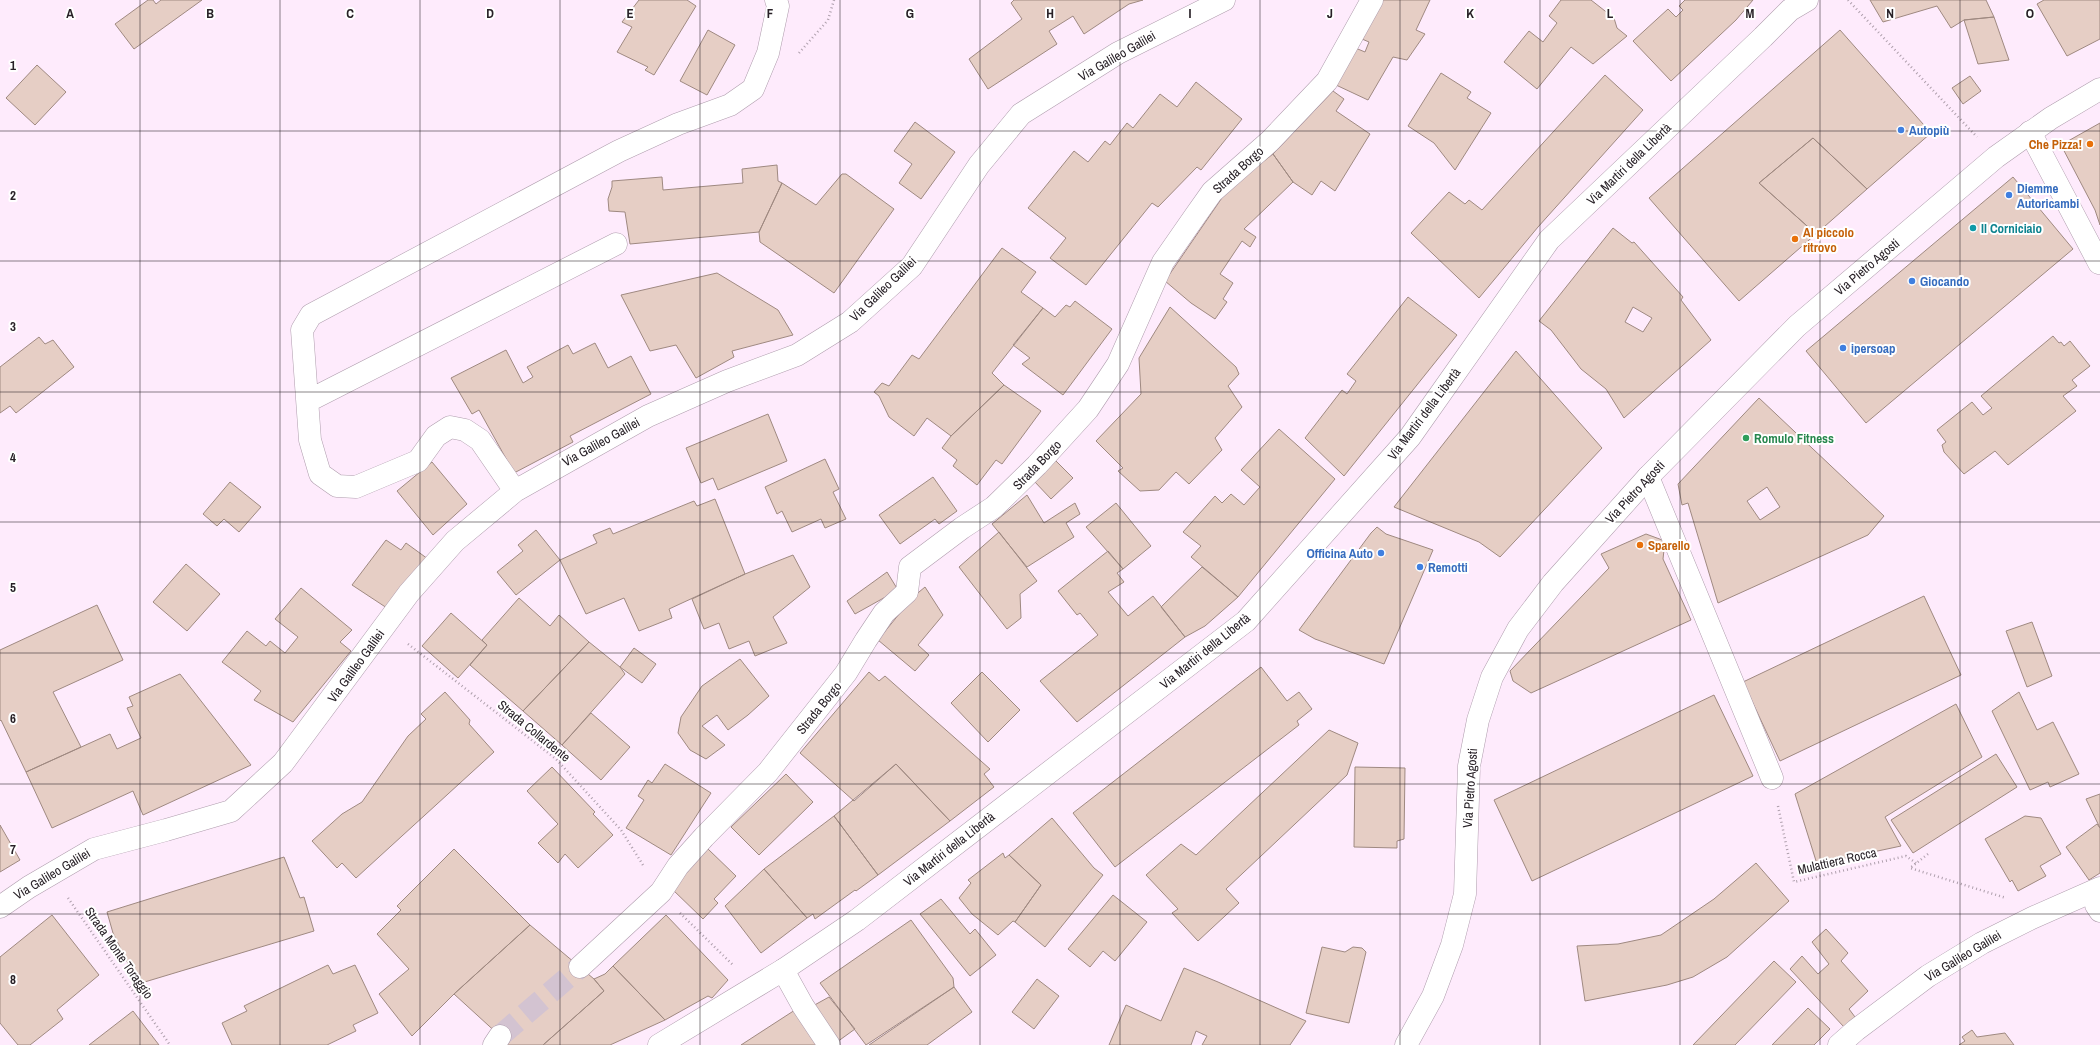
<svg xmlns="http://www.w3.org/2000/svg" width="2100" height="1045" viewBox="0 0 2100 1045" font-family="'Archivo Narrow',sans-serif">
	<style>
		.building { fill: #e6cec5; stroke: #9f8981; fill-rule: evenodd }
		.lines { fill: none; stroke-linecap: round; stroke-linejoin: round }
		.minor-tunnel { stroke: #d3c3d1; stroke-width: 22; stroke-dasharray: 22 11; stroke-linecap: butt }
		.minor-casing { stroke: #af9dad; stroke-width: 23 }
		.major-casing { stroke: #af9dad; stroke-width: 23 }
		.path { stroke: #ae9fac; stroke-width: 2.5; stroke-dasharray: 1 3; stroke-linecap: butt }
		.minor { stroke: #fff; stroke-width: 22 }
		.major { stroke: #fff; stroke-width: 22 }
		.grid { fill: none; stroke: #282127; stroke-width: 1; stroke-opacity: 0.55 }
		.shop-dot { fill: #3f7fe0; stroke: #fff; stroke-width: 1.5 }
		.food-dot { fill: #e8710a; stroke: #fff; stroke-width: 1.5 }
		.culture-dot { fill: #0f9aa8; stroke: #fff; stroke-width: 1.5 }
		.leisure-dot { fill: #2e9e5b; stroke: #fff; stroke-width: 1.5 }
		.labels { text-anchor: middle; dominant-baseline: central; stroke-width: 4; stroke-linejoin: round; paint-order: stroke }
		.street-label { font-size: 13px; fill: #282127; stroke: #fff }
		.shop-label { font-size: 13px; font-weight: bold; fill: #366cbe; stroke: #fff; text-anchor: start }
		.food-label { font-size: 13px; font-weight: bold; fill: #c56008; stroke: #fff; text-anchor: start }
		.culture-label { font-size: 13px; font-weight: bold; fill: #0d838f; stroke: #fff; text-anchor: start }
		.leisure-label { font-size: 13px; font-weight: bold; fill: #27864d; stroke: #fff; text-anchor: start }
		.grid-label { font-size: 13px; text-anchor: middle; font-weight: bold; fill: #282127; stroke: #fff; stroke-width: 4; stroke-linejoin: round; paint-order: stroke }
	</style>
	<rect width="100%" height="100%" fill="#feebfc"/>
	<path class="building" d="M148,0H153L156,4L161,0H202L134,49L115,24Z
		M639,0H687L696,6L654,75L645,70L648,67L617,52L632,27L622,22Z
		M1014,0H1143L1129,4L1084,34L1073,16L1049,31L1057,44L988,89L969,59L1022,19L1011,3Z
		M1382,0H1430L1416,30L1425,34L1407,60L1393,57L1368,100L1336,85L1353,47L1365,52L1369,42L1362,39Z
		M1561,0H1591L1614,18L1617,28L1627,36L1593,64L1571,47L1537,89L1504,62L1529,31L1543,42L1557,23L1549,16Z
		M1685,0H1753L1736,20L1671,81L1633,41L1668,9L1676,17L1683,10L1679,6Z
		M1870,0H1986L1994,17L1964,20L1951,28L1937,6L1883,22Z
		M2044,0H2100V39L2067,56L2037,4Z
		M1994,17L2009,60L1978,64L1964,20Z
		M708,30L735,45L707,95L680,81Z
		M1840,30L1931,133L1867,189L1813,138L1759,183L1816,234L1739,301L1649,198Z
		M37,65L66,92L35,125L6,98Z
		M1441,73L1471,92L1467,98L1491,113L1455,170L1434,143L1408,126Z
		M1605,75L1643,110L1538,227L1479,298L1411,233L1449,192L1465,204L1469,200L1482,210Z
		M1970,76L1981,91L1963,104L1952,88Z
		M1196,82L1242,119L1201,170L1197,167L1158,207L1152,203L1086,285L1050,258L1066,238L1028,208L1074,151L1088,162L1105,141L1110,145L1127,123L1133,128L1160,94L1177,107Z
		M1333,91L1344,99L1336,111L1370,134L1335,191L1321,181L1312,195L1293,182L1273,154Z
		M915,122L955,152L921,199L899,183L912,164L894,151Z
		M2100,123V225L2095,210L2061,145Z
		M1813,138L1867,189L1816,234L1759,183Z
		M1273,154L1293,182L1244,229L1256,237L1250,247L1242,241L1220,274L1233,283L1223,299L1227,302L1215,319L1191,303L1165,281L1228,189Z
		M777,165L778,181L782,183L759,232L630,244L625,212L609,211L608,199L612,187V181L662,177L663,190L743,183L742,169Z
		M842,174H846L894,209L834,293L760,242L759,232L782,183L816,205Z
		M2013,177L2073,249L1866,423L1806,351Z
		M1613,228L1632,243L1634,242L1683,297L1681,300L1711,340L1624,418L1606,389L1581,369L1551,330L1539,321ZM1633,307L1652,318L1643,332L1625,322Z
		M1002,248L1036,272L1021,292L1043,308L992,373L1004,385L951,436L927,418L914,436L889,417L879,396L874,392L882,383L889,386L912,355L919,359Z
		M717,273L778,310L793,335L732,351L734,357L696,378L676,345L650,351L621,295Z
		M1408,297L1457,335L1344,476L1305,438L1342,390L1347,394L1356,381L1347,374Z
		M1075,301L1112,329L1063,395L1022,364L1030,358L1013,345L1043,308L1055,317L1066,305L1070,307Z
		M1170,307L1236,367L1239,374L1228,386L1242,407L1215,438L1222,450L1189,484L1176,472L1159,490L1140,491L1118,471L1123,468L1096,441L1141,394L1139,358Z
		M2053,336L2059,343L2061,342L2064,346L2070,341L2090,366L2072,380L2077,386L2063,396L2076,411L2008,465L1995,451L1964,474L1944,452L1942,445L1946,442L1937,430L1972,402L1983,415L1992,408L1981,396Z
		M39,337L45,344L53,340L74,367L16,413L10,406L0,413V367Z
		M595,343L608,368L631,356L651,394L570,436L573,442L514,473L479,410L472,414L451,378L506,350L523,383L533,377L527,367L568,345L573,354Z
		M1516,351L1602,448L1500,557L1479,542L1394,507Z
		M1004,385L1041,411L1002,464L996,460L977,485L953,466L957,460L942,448L951,436Z
		M1759,398L1884,516L1868,535L1718,603L1688,503L1682,505L1678,484ZM1767,487L1780,507L1760,520L1747,501Z
		M768,414L787,461L718,490L713,478L701,483L686,448Z
		M1279,429L1335,479L1238,597L1191,557L1201,546L1183,532L1215,496L1222,503L1231,494L1244,505L1260,487L1241,470Z
		M825,459L839,489L833,492L846,519L825,528L821,519L792,532L782,511L777,514L765,487Z
		M1055,460L1073,478L1051,499L1034,481Z
		M432,462L467,504L433,535L397,491Z
		M933,477L957,511L939,524L935,519L900,544L879,515Z
		M230,482L261,507L239,532L224,519L217,526L203,514Z
		M1027,495L1044,523L1075,503L1080,514L1066,523L1074,537L1027,567L992,524Z
		M715,499L745,574L669,609L672,618L639,631L624,598L586,614L560,560L597,543L593,535L610,528L613,534L694,501L697,506Z
		M1116,503L1151,546L1123,569L1086,527Z
		M1377,527L1386,534L1433,550L1384,664L1315,639L1299,630L1371,533Z
		M536,530L560,560L516,595L497,572L523,551L518,545Z
		M999,532L1037,581L1020,594L1021,618L1007,629L959,567Z
		M1646,534L1665,541L1663,559L1691,620L1531,693L1513,681L1510,671L1609,568L1601,554Z
		M386,540L401,550L406,543L428,559L390,610L352,585Z
		M1108,551L1123,569L1117,573L1124,582L1108,592L1128,616L1153,596L1185,637L1077,722L1040,681L1098,635L1080,613L1077,615L1058,591Z
		M793,555L810,587L773,617L787,643L755,656L749,641L729,649L719,623L704,629L692,599L745,574Z
		M186,564L220,594L187,631L153,602Z
		M1202,567L1238,597L1205,626L1185,637L1161,607Z
		M887,572L898,590L855,614L847,601Z
		M925,587L943,615L918,645L929,655L915,671L878,640L913,597Z
		M301,588L352,630L340,642L351,651L293,722L254,700L261,691L222,662L247,631L266,646L270,641L285,653L298,637L275,619Z
		M1924,596L1961,675L1780,761L1743,682Z
		M519,598L550,626L559,615L589,642L523,711L470,665L487,645L482,640Z
		M97,605L123,660L53,692L81,747L26,772L1,720L0,721V650Z
		M451,613L487,645L458,678L422,646Z
		M2032,622L2052,676L2027,687L2006,631Z
		M589,642L620,667L625,674L562,745L523,711Z
		M634,648L656,664L642,683L620,667Z
		M740,659L769,696L748,715L728,730L717,715L702,726L725,745L706,759L690,750L678,733L681,717L702,686Z
		M1261,667L1287,701L1299,692L1312,709L1297,721L1299,725L1115,867L1073,813Z
		M869,672L879,681L885,676L990,769L984,774L994,787L950,821L896,764L854,801L800,753Z
		M982,672L1020,710L988,742L951,703Z
		M180,674L251,765L143,815L133,791L52,828L26,772L110,734L117,749L141,738L127,708L133,706L129,697Z
		M445,692L470,720L469,724L494,752L356,878L342,863L337,868L312,841L342,814L362,802L408,736L426,719L421,714Z
		M2019,692L2037,730L2053,722L2079,774L2050,787L2048,782L2030,790L1992,711Z
		M1714,695L1753,776L1532,881L1494,800Z
		M1956,704L1982,757L1885,817L1901,846L1817,864L1795,794Z
		M591,713L630,747L601,780L562,745Z
		M1329,730L1358,743L1347,775L1226,889L1239,903L1198,941L1172,913L1178,909L1146,875L1181,844L1196,855Z
		M1996,754L2017,787L1913,853L1891,820Z
		M665,764L711,793L671,855L626,828L644,800L638,796L648,780L652,783Z
		M896,764L950,821L878,875L834,816Z
		M552,767L595,812L593,814L613,835L578,868L565,854L558,863L538,843L558,824L527,791Z
		M1355,767L1405,768L1404,839L1397,841V848L1354,847Z
		M786,774L813,802L759,855L731,827Z
		M2100,794V828L2086,799Z
		M834,816L878,875L856,891L855,890L815,919L813,914L807,918L764,869Z
		M2025,816L2041,818L2061,854L2040,866L2046,876L2018,891L2012,880L2010,882L1985,839Z
		M1052,818L1094,868L1103,875L1045,947L1015,922L1041,885L1009,855Z
		M2097,824L2100,828V873L2089,880L2066,847Z
		M0,825L20,860L0,872Z
		M454,849L530,925L454,994L412,1036L379,994L409,969L377,934L401,910L397,906Z
		M708,849L736,876L714,899L718,903L703,919L671,888Z
		M1003,853L1005,858L1009,855L1041,885L1015,922L1013,921L998,935L972,914L959,898L971,883L968,880Z
		M284,857L300,898L304,897L314,931L138,984L113,933L107,912Z
		M1756,863L1789,901L1727,957L1693,977L1667,985L1585,1001L1577,946L1618,944L1661,935L1714,899Z
		M764,869L807,918L761,953L725,906Z
		M1113,895L1147,922L1115,961L1103,951L1090,967L1068,949Z
		M941,899L970,934L975,929L996,955L970,976L920,914Z
		M52,915L99,975L57,1010L63,1019L30,1045H18L0,1023V957Z
		M666,915L728,980L712,998L708,996L665,1020L613,966Z
		M911,920L953,978L954,987L866,1045L820,983Z
		M530,925L594,979L604,991L543,1045H507L500,1036L454,994Z
		M1826,929L1848,953L1841,961L1868,991L1849,1009L1855,1017L1844,1027L1790,969L1802,956L1818,974L1829,964L1812,942Z
		M1322,947L1345,952L1353,947L1362,948L1366,952L1349,1023L1306,1013Z
		M1774,961L1796,982L1735,1045H1693Z
		M328,965L333,974L355,965L378,1013L353,1025L356,1031L327,1045H232L222,1023L247,1011L244,1006Z
		M613,966L665,1020L610,1045H543L604,991L594,979L605,974Z
		M1184,968L1218,982L1306,1021L1290,1045H1202L1207,1036L1196,1031L1191,1045H1109L1126,1005L1161,1021Z
		M1037,979L1059,996L1034,1029L1012,1012Z
		M954,987L972,1012L927,1045H869Z
		M829,997L855,1029L837,1042L811,1007Z
		M1808,1008L1830,1029L1814,1045H1772Z
		M795,1010L818,1045H741L761,1032Z
		M133,1011L159,1045H89Z
		M1972,1030L1977,1037L2005,1033L2014,1045H1959L1965,1041L1962,1037Z"/>
	<g class="lines">
		<path class="minor-tunnel" d="M500,1036L580,967"/>
		<g class="minor-casing">
			<path id="minor" d="M2030,132L2099,263
				M308,401L616,244
				M1648,477L1772,778
				M515,491L480,440L465,430L450,427L436,436L418,461L356,487L337,486L320,474L310,440L302,330L311,315L619,151L678,124L730,105L753,89L768,53L778,6L776,0
				M2095,891L2096,905L2100,911
				M0,907L29,887L94,849L166,830L231,811L283,763L409,593L455,541L515,491L648,416L727,381L797,355L850,322L912,266L979,165L1021,114L1118,53L1224,0
				M580,967L661,892L678,866L704,837L768,772L846,673L866,640L884,613L907,592L910,567L962,528L994,507L1037,465L1088,409L1118,364L1163,262L1195,216L1212,192L1270,141L1327,81L1372,0
				M783,970L803,1006L829,1045
				M494,1045L500,1036"/>
		</g>
		<g class="major-casing">
			<path id="major" d="M659,1045L783,970L857,920L1246,621L1410,437L1549,240L1763,37L1790,10L1807,0
				M1406,1045L1433,996L1452,945L1465,894L1469,766L1478,720L1492,677L1518,629L1553,583L1648,477L1797,326L1996,157L2051,118L2100,89
				M1839,1045L1856,1030L1928,976L1982,943L2032,918L2100,888"/>
		</g>
		<path class="path" d="M1848,0L1977,137
			M799,53L828,20L834,0
			M408,644L556,759L621,830L643,865
			M1778,806L1794,882L1906,856L1916,863
			M1928,854L1910,868L2006,898
			M68,898L170,1045
			M680,913L734,966"/>
		<use href="#minor" class="minor"/>
		<use href="#major" class="major"/>
	</g>
	<path class="grid" d="M140,0V1045M280,0V1045M420,0V1045M560,0V1045M700,0V1045M840,0V1045M980,0V1045M1120,0V1045M1260,0V1045M1400,0V1045M1540,0V1045M1680,0V1045M1820,0V1045M1960,0V1045M0,131H2100M0,261H2100M0,392H2100M0,522H2100M0,653H2100M0,784H2100M0,914H2100"/>
	<g class="shop-dot">
		<circle cx="1901" cy="130" r="4"/>
		<circle cx="2009" cy="195" r="4"/>
		<circle cx="1912" cy="281" r="4"/>
		<circle cx="1843" cy="348" r="4"/>
		<circle cx="1381" cy="553" r="4"/>
		<circle cx="1420" cy="567" r="4"/>
	</g>
	<g class="food-dot">
		<circle cx="2090" cy="144" r="4"/>
		<circle cx="1795" cy="239" r="4"/>
		<circle cx="1640" cy="545" r="4"/>
	</g>
	<circle class="culture-dot" cx="1973" cy="228" r="4"/>
	<circle class="leisure-dot" cx="1746" cy="438" r="4"/>
	<g class="labels">
		<g class="street-label">
			<text transform="translate(1117 56) rotate(-30)">Via Galileo Galilei</text>
			<text transform="translate(1629 164) rotate(-44)">Via Martiri della Libertà</text>
			<text transform="translate(1238 170) rotate(-42)">Strada Borgo</text>
			<text transform="translate(1867 267) rotate(-40)">Via Pietro Agosti</text>
			<text transform="translate(883 289) rotate(-44)">Via Galileo Galilei</text>
			<text transform="translate(1424 414) rotate(-53)">Via Martiri della Libertà</text>
			<text transform="translate(601 442) rotate(-29)">Via Galileo Galilei</text>
			<text transform="translate(1037 465) rotate(-46)">Strada Borgo</text>
			<text transform="translate(1635 492) rotate(-47)">Via Pietro Agosti</text>
			<text transform="translate(1205 651) rotate(-39)">Via Martiri della Libertà</text>
			<text transform="translate(356 666) rotate(-54)">Via Galileo Galilei</text>
			<text transform="translate(819 708) rotate(-51)">Strada Borgo</text>
			<text transform="translate(534 731) rotate(39)">Strada Collardente</text>
			<text transform="translate(1470 788) rotate(-86)">Via Pietro Agosti</text>
			<text transform="translate(949 849) rotate(-38)">Via Martiri della Libertà</text>
			<text transform="translate(1837 861) rotate(-13)">Mulattiera Rocca</text>
			<text transform="translate(52 874) rotate(-31)">Via Galileo Galilei</text>
			<text transform="translate(119 953) rotate(55)">Strada Monte Toraggio</text>
			<text transform="translate(1963 956) rotate(-31)">Via Galileo Galilei</text>
		</g>
		<g class="shop-label">
			<text x="1909" y="130">Autopiù</text>
			<text x="2017" y="188">Diemme<tspan x="2017" dy="15">Autoricambi</tspan></text>
			<text x="1920" y="281">Giocando</text>
			<text x="1851" y="348">ipersoap</text>
			<text x="1373" y="553" text-anchor="end">Officina Auto</text>
			<text x="1428" y="567">Remotti</text>
		</g>
		<g class="food-label">
			<text x="2082" y="144" text-anchor="end">Che Pizza!</text>
			<text x="1803" y="232">Al piccolo<tspan x="1803" dy="15">ritrovo</tspan></text>
			<text x="1648" y="545">Sparello</text>
		</g>
		<g class="culture-label">
			<text x="1981" y="228">Il Corniciaio</text>
		</g>
		<g class="leisure-label">
			<text x="1754" y="438">Romulo Fitness</text>
		</g>
	</g>
	<g class="grid-label">
		<text x="70" y="18">A</text>
		<text x="210" y="18">B</text>
		<text x="350" y="18">C</text>
		<text x="490" y="18">D</text>
		<text x="630" y="18">E</text>
		<text x="770" y="18">F</text>
		<text x="910" y="18">G</text>
		<text x="1050" y="18">H</text>
		<text x="1190" y="18">I</text>
		<text x="1330" y="18">J</text>
		<text x="1470" y="18">K</text>
		<text x="1610" y="18">L</text>
		<text x="1750" y="18">M</text>
		<text x="1890" y="18">N</text>
		<text x="2030" y="18">O</text>
		<text x="13" y="70">1</text>
		<text x="13" y="200">2</text>
		<text x="13" y="331">3</text>
		<text x="13" y="462">4</text>
		<text x="13" y="592">5</text>
		<text x="13" y="723">6</text>
		<text x="13" y="854">7</text>
		<text x="13" y="984">8</text>
	</g>
</svg>
